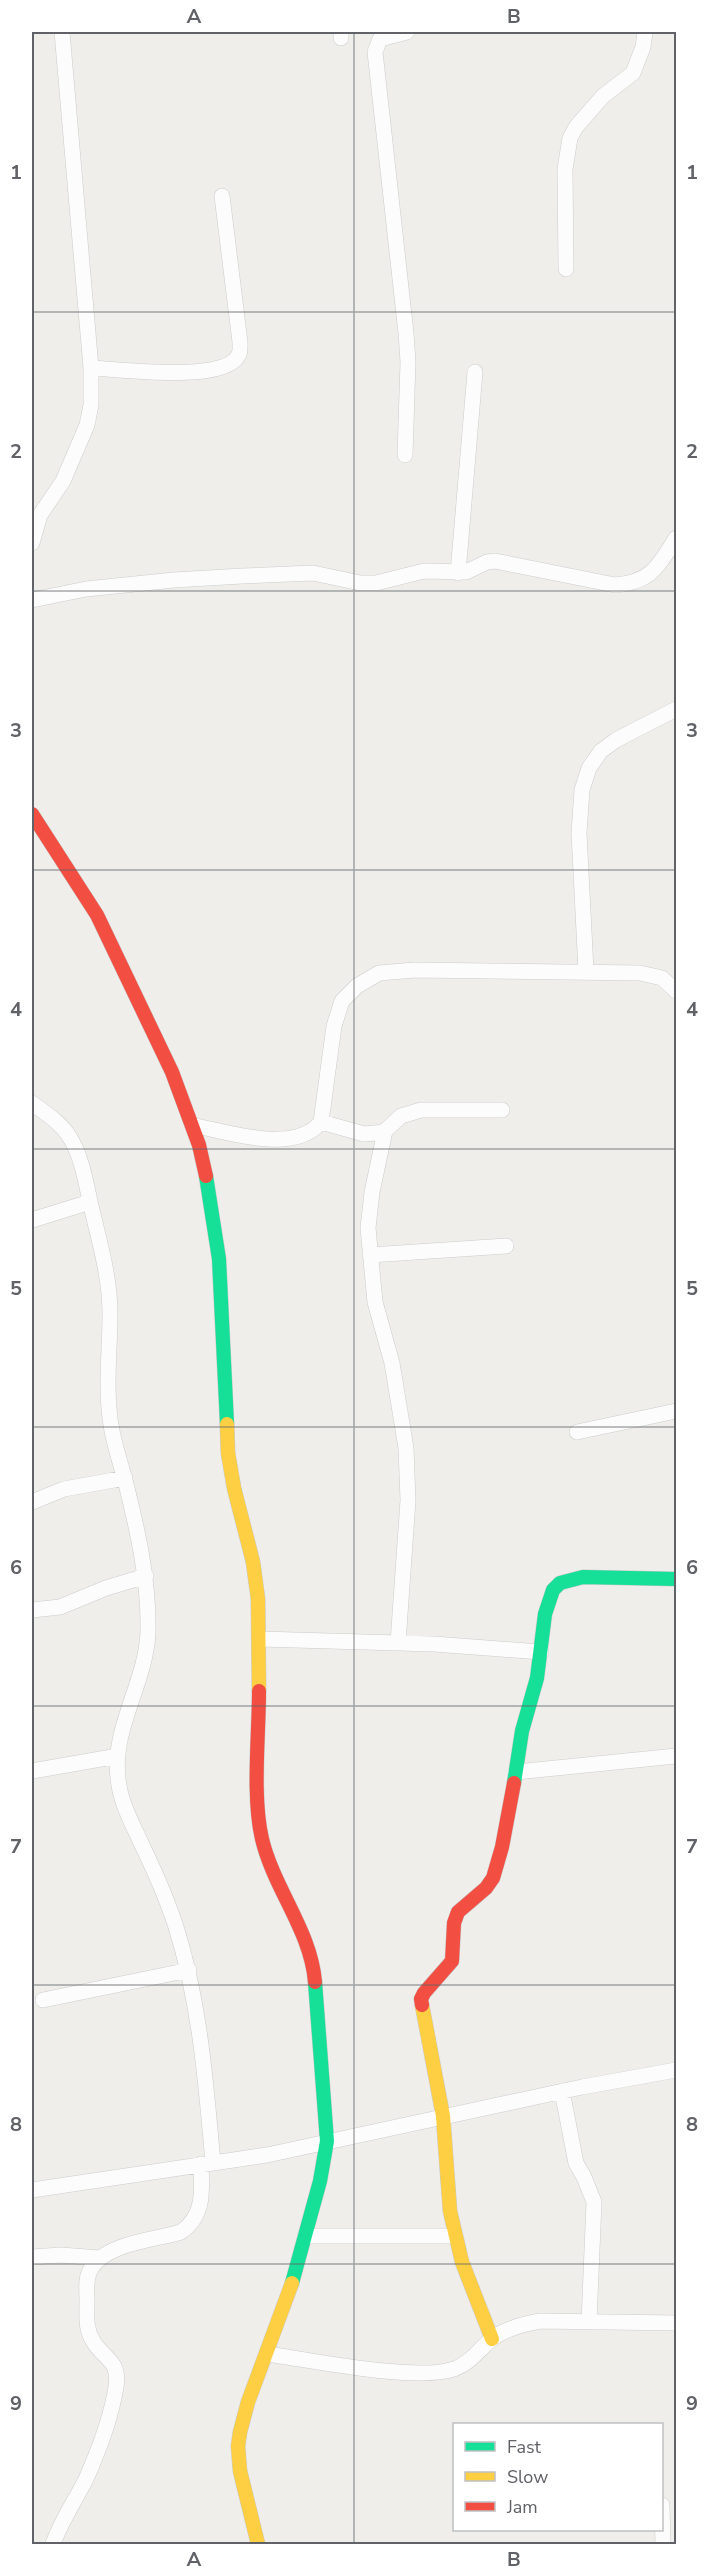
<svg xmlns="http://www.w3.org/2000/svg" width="708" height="2576" viewBox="0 0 708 2576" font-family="'Nunito Sans',sans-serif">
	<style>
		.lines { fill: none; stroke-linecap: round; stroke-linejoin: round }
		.street-casing { stroke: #cccccb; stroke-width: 16 }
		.fast-casing { stroke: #cacacb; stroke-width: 15 }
		.slow-casing { stroke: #cacacb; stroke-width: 15 }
		.jam-casing { stroke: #cacacb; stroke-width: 15 }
		.street { stroke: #fdfcfc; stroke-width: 15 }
		.fast { stroke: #16e098; stroke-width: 14 }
		.slow { stroke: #ffcf43; stroke-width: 14 }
		.jam { stroke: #f24e42; stroke-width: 14 }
		.grid { fill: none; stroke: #606267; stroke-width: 1.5; stroke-opacity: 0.55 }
		.neatline { fill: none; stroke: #606267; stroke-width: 2 }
		.grid-label { font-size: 20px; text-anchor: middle; font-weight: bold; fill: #606267 }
	</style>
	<rect width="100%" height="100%" fill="#efeeea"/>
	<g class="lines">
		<g class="street-casing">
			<path id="street" d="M341,38V32
				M566,269L565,169L570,138L576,127L603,96L633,73L643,47L645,32
				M91,368C120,369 223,383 238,356C241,352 240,347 240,342L222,196
				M405,455L408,362L406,333L375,52L380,39L407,32
				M32,543L40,515L63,481L87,425L91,405V368L62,32
				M458,573L475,372
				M32,600L86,589L174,580L242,576L313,573L360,583H376L424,571L466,572L487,562L495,561L615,585C651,582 658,567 676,538
				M586,971L579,833L582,790L589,768L601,751L616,740L676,709
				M32,1103C45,1113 60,1122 69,1136C83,1158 86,1185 92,1210C100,1244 110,1278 110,1314C110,1350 105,1388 111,1425C114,1445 121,1464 126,1484C138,1532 149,1581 148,1632C146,1683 112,1727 118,1778C120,1802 132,1823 142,1845C155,1872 167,1899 176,1927C200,2004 206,2083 213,2163
				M321,1122L364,1134L375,1133L385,1131L401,1116L421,1110H502
				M192,1125C228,1132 294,1155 321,1122L334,1026L342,1001L357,986L379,973L415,970L640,973L662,978L676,991
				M385,1131L372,1192L368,1228L375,1302L392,1363L406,1448L408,1500L398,1643
				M32,1220L90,1202
				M370,1255L506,1246
				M577,1432L676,1411
				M32,1502L64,1489L125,1478
				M32,1610L60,1607L106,1588L146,1576
				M260,1639L434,1644L541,1652
				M32,1771L118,1756
				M516,1772L676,1756
				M43,2000L189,1970
				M562,2091L576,2163L584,2177L594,2202L589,2322
				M32,2190L267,2155L582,2087L676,2070
				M305,2236H455
				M32,2257L61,2255L99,2258
				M267,2354C311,2360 415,2382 454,2369C471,2363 479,2349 493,2338C507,2328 523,2324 540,2321L676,2323
				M662,2505L663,2544
				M53,2544C61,2521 75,2501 86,2479C99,2450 111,2418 116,2387C120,2359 104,2360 93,2341C85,2328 87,2315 87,2301C87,2290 85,2278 91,2269C105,2243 155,2240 181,2232C205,2215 202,2190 201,2164"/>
		</g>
		<g class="fast-casing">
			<path id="fast" d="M206,1176L219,1259L227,1424
				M514,1783L522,1731L537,1678L545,1614L553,1590L560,1583L583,1577L676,1579
				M292,2283L320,2181L327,2141L315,1982"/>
		</g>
		<g class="slow-casing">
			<path id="slow" d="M227,1424L228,1453L234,1488L253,1562L258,1599L259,1691
				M422,2005L443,2116L450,2211L462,2262L492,2339
				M258,2544L240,2471L238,2446L240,2432L248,2402L292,2283"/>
		</g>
		<g class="jam-casing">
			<path id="jam" d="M32,814L97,915L172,1072L199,1145L206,1176
				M259,1691C259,1736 252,1796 262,1839C274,1889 311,1931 315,1982
				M422,2005L421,1999L424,1993L452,1961L454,1923L458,1912L486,1888L493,1878L502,1847L514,1783"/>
		</g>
		<use href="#street" class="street"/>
		<use href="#fast" class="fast"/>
		<use href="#slow" class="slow"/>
		<use href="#jam" class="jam"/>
	</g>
	<path class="grid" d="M354,32V2544M32,312H676M32,591H676M32,870H676M32,1149H676M32,1427H676M32,1706H676M32,1985H676M32,2264H676"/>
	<rect width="708" height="2576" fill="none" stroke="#ffffff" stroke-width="66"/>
	<rect x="453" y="2423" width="210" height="108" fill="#ffffff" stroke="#bfc0c2" stroke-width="1.5"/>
	<rect x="465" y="2442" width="30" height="9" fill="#16e098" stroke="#bfc0c2" stroke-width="1.5"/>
	<text x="507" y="2453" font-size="18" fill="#606267">Fast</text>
	<rect x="465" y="2472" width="30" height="9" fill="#ffcf43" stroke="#bfc0c2" stroke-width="1.5"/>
	<text x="507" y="2483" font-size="18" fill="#606267">Slow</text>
	<rect x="465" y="2502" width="30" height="9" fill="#f24e42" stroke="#bfc0c2" stroke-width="1.5"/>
	<text x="507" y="2513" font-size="18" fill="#606267">Jam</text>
	<rect x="33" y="33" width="642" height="2510" class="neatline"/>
	<g class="grid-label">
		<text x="194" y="23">A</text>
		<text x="514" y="23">B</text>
		<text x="16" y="179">1</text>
		<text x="692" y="179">1</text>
		<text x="16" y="458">2</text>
		<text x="692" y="458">2</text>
		<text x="16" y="737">3</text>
		<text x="692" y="737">3</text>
		<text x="16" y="1016">4</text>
		<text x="692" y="1016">4</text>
		<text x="16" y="1295">5</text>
		<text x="692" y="1295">5</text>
		<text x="16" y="1574">6</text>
		<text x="692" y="1574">6</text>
		<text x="16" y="1853">7</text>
		<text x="692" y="1853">7</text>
		<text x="16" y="2131">8</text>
		<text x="692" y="2131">8</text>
		<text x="16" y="2410">9</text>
		<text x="692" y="2410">9</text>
		<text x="194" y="2566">A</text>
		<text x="514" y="2566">B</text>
	</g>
</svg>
